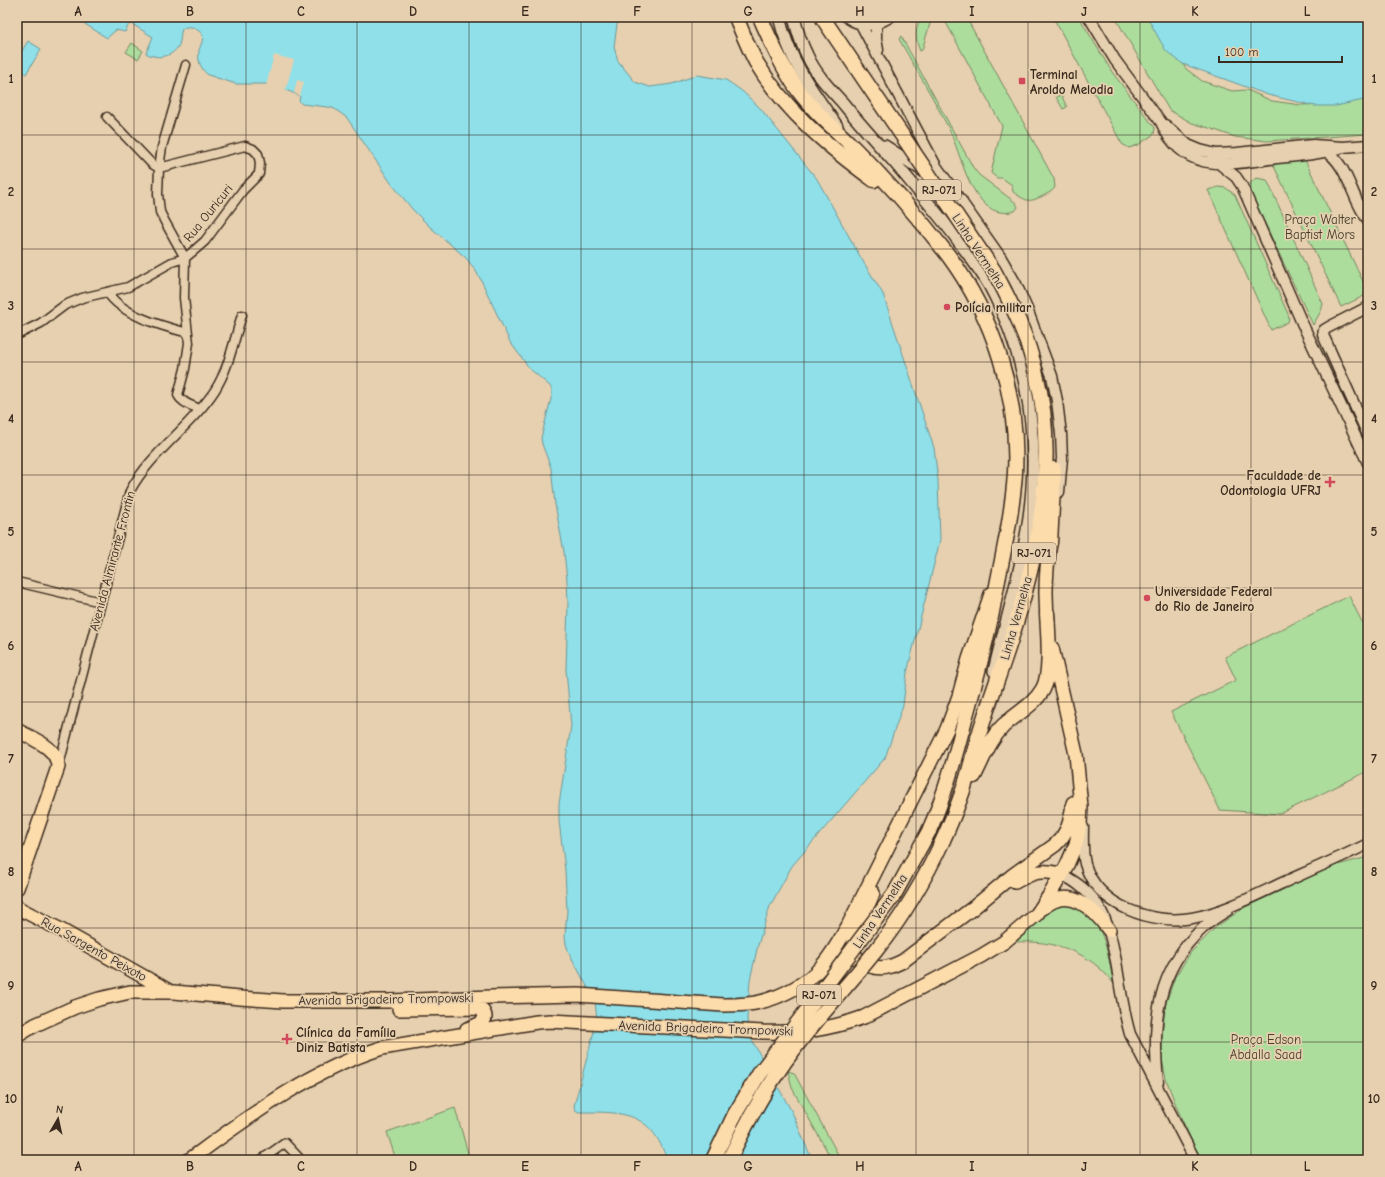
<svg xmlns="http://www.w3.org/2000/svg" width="1385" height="1177" viewBox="0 0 1385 1177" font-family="'Comic Neue',sans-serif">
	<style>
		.green { fill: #acdd9d; stroke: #74845e }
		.water { fill: #8fe0e9; stroke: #6d9798 }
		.pier { fill: #e6d0af }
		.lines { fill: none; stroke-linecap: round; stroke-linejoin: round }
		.minor-casing { stroke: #3b2a1e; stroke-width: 11 }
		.tertiary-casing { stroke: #3b2a1e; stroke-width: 13 }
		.secondary-casing { stroke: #3b2a1e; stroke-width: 14 }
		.trunk-casing { stroke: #3b2a1e; stroke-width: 16 }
		.motorway-casing { stroke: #3b2a1e; stroke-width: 17 }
		.minor { stroke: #e6d0af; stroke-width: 8 }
		.tertiary { stroke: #e6d0af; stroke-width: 10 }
		.secondary { stroke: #e6d0af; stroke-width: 11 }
		.trunk { stroke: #fddcac; stroke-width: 13 }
		.motorway { stroke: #fddcac; stroke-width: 14 }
		.motorway-bridge-casing { stroke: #3b2a1e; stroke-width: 17; stroke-linecap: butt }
		.motorway-bridge { stroke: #fddcac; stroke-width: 14 }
		.grid { fill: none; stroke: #3b2a1e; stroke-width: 1; stroke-opacity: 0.55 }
		.poi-dot { fill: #d1495b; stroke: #e6d0af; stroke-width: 1.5 }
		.labels { text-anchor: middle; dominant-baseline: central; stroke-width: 3.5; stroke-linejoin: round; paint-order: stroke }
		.shield { fill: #e6d0af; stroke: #6e5c4a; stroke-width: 1 }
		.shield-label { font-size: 12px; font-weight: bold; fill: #3b2a1e }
		.poi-label { font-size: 13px; font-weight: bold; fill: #3b2a1e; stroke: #e6d0af; text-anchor: start }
		.street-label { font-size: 13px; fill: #3b2a1e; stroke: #e6d0af }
		.park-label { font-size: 13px; fill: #463c2b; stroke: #e6d0af }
		.neatline { fill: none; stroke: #3b2a1e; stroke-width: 1.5 }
		.grid-label { font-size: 13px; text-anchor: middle; font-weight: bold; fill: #3b2a1e }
	</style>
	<rect width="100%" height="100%" fill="#e6d0af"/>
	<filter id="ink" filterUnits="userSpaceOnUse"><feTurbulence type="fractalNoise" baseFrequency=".025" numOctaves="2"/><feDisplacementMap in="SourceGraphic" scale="8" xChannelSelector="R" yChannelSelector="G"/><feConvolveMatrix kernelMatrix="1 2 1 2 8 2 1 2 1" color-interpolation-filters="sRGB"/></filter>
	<g filter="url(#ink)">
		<path class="green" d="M921,17H932L922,50L920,51C915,40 915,27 921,17Z
			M943,17H966L1054,179L1055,187C1053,191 1050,192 1045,195C1028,203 1028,202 1013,192L1012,185L1002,178H997L991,173L1002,126Z
			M1053,17H1079L1112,72L1155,128L1154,134L1138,145L1129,148L1122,144Z
			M1115,17H1167L1185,68L1202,81L1232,91L1247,90L1272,101L1301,105L1324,104L1368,92V134L1267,141L1235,137L1209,128L1192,123L1169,110Z
			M901,36L974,169L979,175L1016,203L1018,207L1015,211C1002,215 990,211 982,201C964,181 960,151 948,127C933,97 915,68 899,39Z
			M132,43L143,51L138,59L126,52Z
			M1061,95L1067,107L1063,109L1056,97Z
			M1305,160L1368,292V294L1341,307L1272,162Z
			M1256,178L1267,180L1323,304L1321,311L1313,325L1249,190L1251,182Z
			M1218,187L1226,188L1235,195L1288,314L1289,318L1288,322L1271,330L1208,190Z
			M1349,596L1368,634V771L1280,814L1220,810L1171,712L1236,680L1225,657Z
			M1368,857L1367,1160H1200L1177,1108L1166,1079L1162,1059V1033L1166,1003L1175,977L1191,952L1216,927L1245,907L1334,866Z
			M1065,902C1072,906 1081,908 1087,913C1107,931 1108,960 1114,984C1089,951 1055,940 1014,942V940L1053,907Z
			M788,1071L794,1073L841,1160H832L792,1088Z
			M455,1108L470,1160H396L387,1132Z"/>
		<path class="water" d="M74,17H618L614,47L618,61L635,82L650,87L672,84L697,75L726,80L742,91L760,108L817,179L861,258L883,294L934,448L938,480L940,540L907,673L903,705L885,758L792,866L770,906L758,945L750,980L747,1019L749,1035L792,1112L812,1160H667C651,1111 623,1112 579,1112L575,1110L574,1106L597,1020L595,1001L569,953L566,944L565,936L567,911L565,870L559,821V804L571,726L566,670L568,602L567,580L564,552L555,504L551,468L542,444L541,438L552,395V390L550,386L530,369L510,342L481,280L474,268L465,257L429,226L413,210L391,183L347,118L335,109L328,107L302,104L299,101L300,96L286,90L267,84H236L208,75C201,70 197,59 199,51C200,45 204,41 202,34C196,28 190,24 182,29C180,34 181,40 179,45C173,57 157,60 146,53L153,37L132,24H129L125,32L116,30L107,38Z
			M1147,17H1368V99L1336,106H1315L1268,95L1183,64L1166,51Z
			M28,41L41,49L26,74L17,68V59Z"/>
		<path class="pier" d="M274,55L294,60L285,92L266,86Z
			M297,80L304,82L300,96L294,93Z"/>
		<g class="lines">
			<g class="minor-casing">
				<path id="minor" d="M186,65L162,147L159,168L158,194L160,212L164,220L185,258L184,298L189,343L185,369L178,395C182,403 192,406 200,409
					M107,292C123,316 162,326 188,333
					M17,335L41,323L65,305L82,298L128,287L172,262L185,258L197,248L205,241L243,190L259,174L260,163L258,154L253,149L245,146L159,168L152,164L107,117
					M17,582L101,602
					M59,765L130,491C151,452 191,427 215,390C229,368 234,340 242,315
					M261,1160L285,1143L301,1160"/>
			</g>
			<g class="tertiary-casing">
				<path id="tertiary" d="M847,17C854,23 866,26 875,24C880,23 886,19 890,17
					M857,17L936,166L1001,258L1016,284L1027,309L1052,376L1057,401L1061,434L1062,458L1059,492
					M1089,17L1115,60L1161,122C1184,176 1230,164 1277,158C1300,156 1322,154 1343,147
					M876,24V39L878,50
					M1165,125L1188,145L1200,150L1216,154L1237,153L1313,145L1343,147L1368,145
					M1324,150C1349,164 1351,199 1368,220
					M1221,165L1236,177L1242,186L1302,323L1368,463
					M1368,307L1329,327L1324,330L1323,335L1368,435
					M1083,827C1083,839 1082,852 1085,864C1097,906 1152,925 1192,918C1223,912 1252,897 1280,884C1309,871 1339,858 1368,844
					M1062,875C1076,881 1092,894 1100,909C1109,925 1112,943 1116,961C1120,986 1123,1010 1130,1034L1195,1160
					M1158,1082C1152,1023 1156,970 1203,928C1210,921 1219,916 1228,910"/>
			</g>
			<g class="secondary-casing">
				<path id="secondary" d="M779,17C790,62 811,89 837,126
					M794,17C797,30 801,43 807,55C815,73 829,88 842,102C859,123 877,143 895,163C914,186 933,208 951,231C964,249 978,266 989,285C1022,346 1037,418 1032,488C1028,549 1008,612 994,671
					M885,146L934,178L961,201"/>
			</g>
			<g class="trunk-casing">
				<path id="trunk" d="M1048,623C1044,596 1046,570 1050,543
					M17,730C32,739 58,747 58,767L17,888
					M1015,882C1031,873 1043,868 1062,875
					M873,893C867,913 834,956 870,966C882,970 891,967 903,961L973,908L1013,875L1055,845C1068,833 1071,821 1073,803
					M17,907L20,909L57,928L169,991
					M1043,908C1069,885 1093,908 1109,930
					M399,1009L477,1008L481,1009C492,1022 477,1025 467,1029
					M17,1036L35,1025L75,1007L99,999L130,992H174L240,998L283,1001H391L491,997L578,995L723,1005C735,1005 748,1005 760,1002C781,997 807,984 821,967C832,955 840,940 848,926L947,729L959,696L969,659L991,594
					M189,1160C250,1116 309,1071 382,1048L537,1022L550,1021L763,1032C801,1033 828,1030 864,1017L981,956L1004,942L1037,914L1049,896L1067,865L1076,844L1080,824L1081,807L1076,754L1052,648"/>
			</g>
			<g class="motorway-casing">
				<path id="motorway" d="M736,17C742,32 748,47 756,62C784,110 830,148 874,180
					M760,17C771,42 782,67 798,90C812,110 831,125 848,142C883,177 918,216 948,255C994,317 1019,396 1015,473C1012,520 1000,566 992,612C985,648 975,683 965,719C955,757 945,795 929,831
					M1050,543L1054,469
					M974,776C983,759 989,740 1003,726C1016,714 1034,705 1043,689C1052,673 1048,633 1047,613
					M943,840C952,820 960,801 966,781C972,762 976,743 982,725C991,697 1001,670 1010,642C1037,559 1059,460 1036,374"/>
			</g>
			<use href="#minor" class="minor"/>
			<use href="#tertiary" class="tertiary"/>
			<use href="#secondary" class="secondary"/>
			<use href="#trunk" class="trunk"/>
			<use href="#motorway" class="motorway"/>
			<g class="motorway-bridge-casing">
				<path id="motorway-bridge" d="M822,17L994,271C1012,304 1028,337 1036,374
					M713,1160L735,1114L759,1074L884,908L895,893L929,831
					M729,1160C748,1119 770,1080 797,1045C822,1012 851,982 877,949C904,915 925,879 943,840"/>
			</g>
			<use href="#motorway-bridge" class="motorway-bridge"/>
		</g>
	</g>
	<path class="grid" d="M134,17V1160M246,17V1160M357,17V1160M469,17V1160M581,17V1160M692,17V1160M804,17V1160M916,17V1160M1028,17V1160M1140,17V1160M1251,17V1160M17,135H1368M17,249H1368M17,362H1368M17,475H1368M17,588H1368M17,702H1368M17,815H1368M17,928H1368M17,1042H1368"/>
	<g class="poi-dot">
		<rect x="1018" y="77" width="8" height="8" rx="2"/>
		<circle cx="947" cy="307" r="4"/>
		<path d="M1328 476h4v4h4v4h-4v4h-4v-4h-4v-4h4z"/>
		<circle cx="1147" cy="598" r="4"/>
		<path d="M285 1033h4v4h4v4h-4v4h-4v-4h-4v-4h4z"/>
	</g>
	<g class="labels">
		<g class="shield">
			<rect x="917" y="180" width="44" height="20" rx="3"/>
			<rect x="1012" y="543" width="44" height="20" rx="3"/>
			<rect x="797" y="985" width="44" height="20" rx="3"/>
		</g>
		<g class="shield-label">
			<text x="939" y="190">RJ-071</text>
			<text x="1034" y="553">RJ-071</text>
			<text x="819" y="995">RJ-071</text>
		</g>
		<g class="poi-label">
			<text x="1030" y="74">Terminal<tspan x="1030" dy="15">Aroldo Melodia</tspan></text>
			<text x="955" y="307">Polícia militar</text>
			<text x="1321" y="475" text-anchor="end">Faculdade de<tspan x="1321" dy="15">Odontologia UFRJ</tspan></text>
			<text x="1155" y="591">Universidade Federal<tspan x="1155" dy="15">do Rio de Janeiro</tspan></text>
			<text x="296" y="1032">Clínica da Família<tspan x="296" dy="15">Diniz Batista</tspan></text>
		</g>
		<g class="street-label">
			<text transform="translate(208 213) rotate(-51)">Rua Ouricuri</text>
			<text transform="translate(979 251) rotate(57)">Linha Vermelha</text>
			<text transform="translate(112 561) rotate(-75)">Avenida Almirante Frontin</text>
			<text transform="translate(1016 618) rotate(-74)">Linha Vermelha</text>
			<text transform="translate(880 911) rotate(-56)">Linha Vermelha</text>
			<text transform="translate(94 949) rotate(29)">Rua Sargento Peixoto</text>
			<text transform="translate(386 999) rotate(-1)">Avenida Brigadeiro Trompowski</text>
			<text transform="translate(706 1028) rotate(2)">Avenida Brigadeiro Trompowski</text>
		</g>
		<g class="park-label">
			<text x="1320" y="219">Praça Walter<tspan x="1320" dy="15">Baptist Mors</tspan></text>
			<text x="1266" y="1039">Praça Edson<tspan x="1266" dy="15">Abdalla Saad</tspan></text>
		</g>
	</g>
	<rect width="1385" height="1177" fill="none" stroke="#e6d0af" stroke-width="44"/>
	<g transform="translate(58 1119) rotate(9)" stroke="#e6d0af" stroke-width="3" paint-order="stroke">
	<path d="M0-3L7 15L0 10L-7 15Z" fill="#3b2a1e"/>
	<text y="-6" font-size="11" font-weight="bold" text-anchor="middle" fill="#3b2a1e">N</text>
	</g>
	<path d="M1219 56v6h123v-6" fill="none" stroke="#3b2a1e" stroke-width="2"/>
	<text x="1225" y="56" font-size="12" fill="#3b2a1e" stroke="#e6d0af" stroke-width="3" paint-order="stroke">100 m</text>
	<rect x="22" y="22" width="1341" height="1133" class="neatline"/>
	<g class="grid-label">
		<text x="78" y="16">A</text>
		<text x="190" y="16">B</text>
		<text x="301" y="16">C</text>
		<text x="413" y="16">D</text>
		<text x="525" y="16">E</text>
		<text x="637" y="16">F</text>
		<text x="748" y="16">G</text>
		<text x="860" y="16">H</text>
		<text x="972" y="16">I</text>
		<text x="1084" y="16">J</text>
		<text x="1195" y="16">K</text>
		<text x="1307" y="16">L</text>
		<text x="11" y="83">1</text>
		<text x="1374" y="83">1</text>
		<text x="11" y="196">2</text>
		<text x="1374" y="196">2</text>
		<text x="11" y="310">3</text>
		<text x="1374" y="310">3</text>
		<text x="11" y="423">4</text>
		<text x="1374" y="423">4</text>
		<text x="11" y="536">5</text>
		<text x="1374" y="536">5</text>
		<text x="11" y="650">6</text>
		<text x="1374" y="650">6</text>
		<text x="11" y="763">7</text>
		<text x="1374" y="763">7</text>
		<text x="11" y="876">8</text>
		<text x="1374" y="876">8</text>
		<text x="11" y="990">9</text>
		<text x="1374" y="990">9</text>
		<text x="11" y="1103">10</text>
		<text x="1374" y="1103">10</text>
		<text x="78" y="1171">A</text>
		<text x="190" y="1171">B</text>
		<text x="301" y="1171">C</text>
		<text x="413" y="1171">D</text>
		<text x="525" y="1171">E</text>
		<text x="637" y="1171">F</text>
		<text x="748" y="1171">G</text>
		<text x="860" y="1171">H</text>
		<text x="972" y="1171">I</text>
		<text x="1084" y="1171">J</text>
		<text x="1195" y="1171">K</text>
		<text x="1307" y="1171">L</text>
	</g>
</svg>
